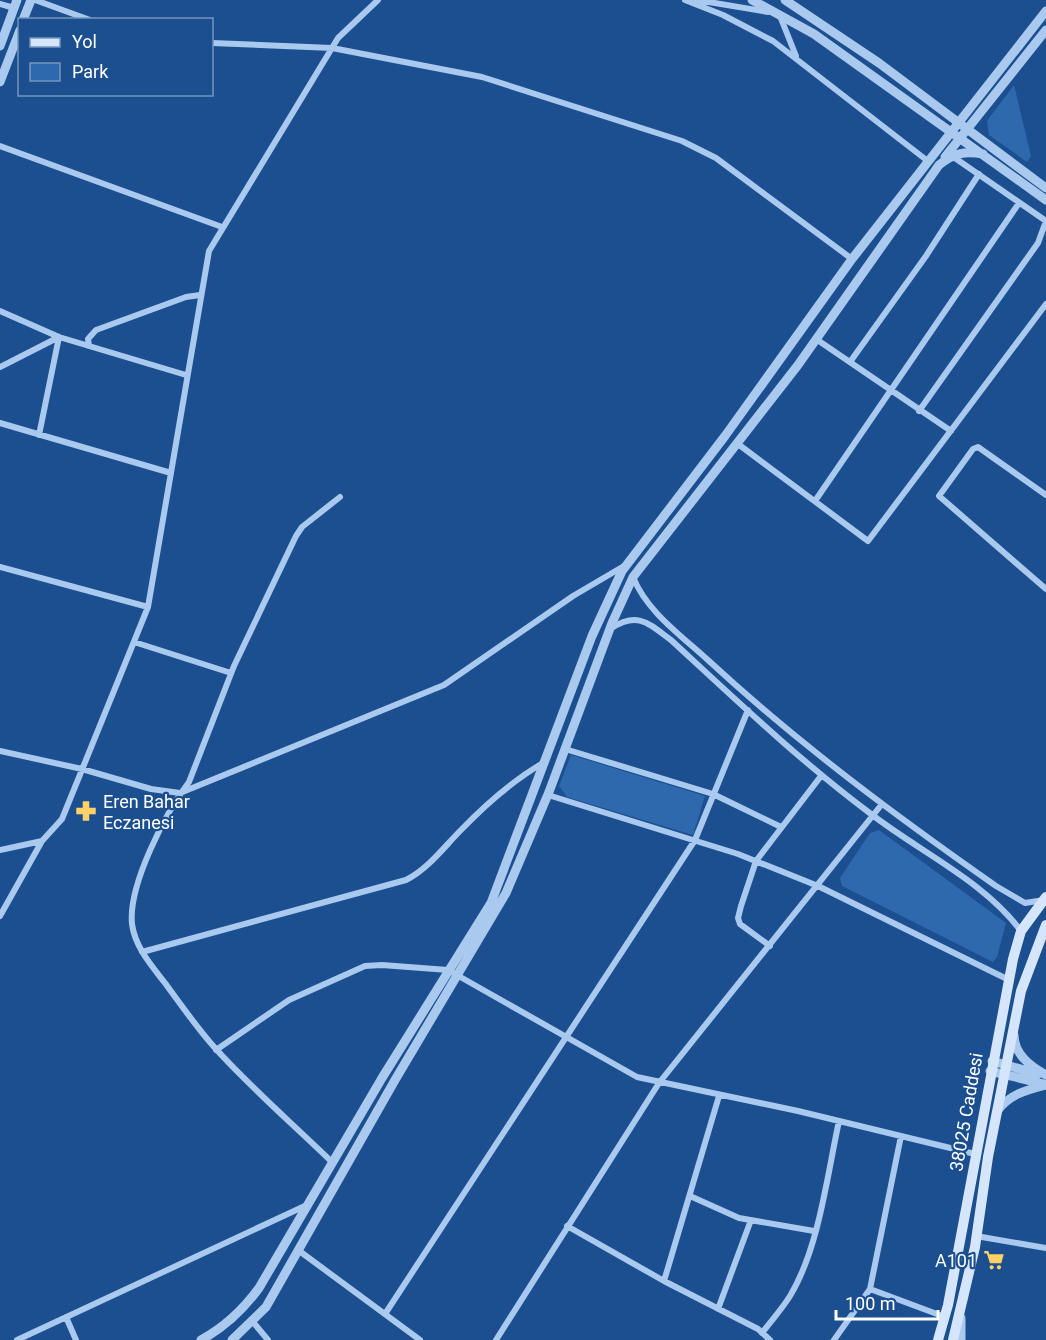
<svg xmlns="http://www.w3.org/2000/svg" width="1046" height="1340" viewBox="0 0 1046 1340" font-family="Roboto,sans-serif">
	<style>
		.green { fill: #2e69ad }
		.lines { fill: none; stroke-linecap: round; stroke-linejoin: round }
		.minor { stroke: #a9c9ee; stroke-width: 6 }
		.tertiary { stroke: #a9c9ee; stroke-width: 9 }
		.secondary { stroke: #d6e6fa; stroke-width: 10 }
		.labels { text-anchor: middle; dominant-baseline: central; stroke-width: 4.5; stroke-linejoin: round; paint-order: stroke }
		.poi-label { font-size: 18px; fill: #fff; stroke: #1b4f8f; text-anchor: start }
		.street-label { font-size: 18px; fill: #fff; stroke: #1b4f8f }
	</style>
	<rect width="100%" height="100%" fill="#1b4f8f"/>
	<path class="green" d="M1014,85L1031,156L1027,162L989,135L987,121Z
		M571,755L705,796L693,835L567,797L559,786Z
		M879,830L1006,923L997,957L993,962L842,886L840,878L870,833Z"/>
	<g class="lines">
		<path class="minor" d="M35,0L90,20
			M685,0L723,15L773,41L929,162
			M697,0L768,12
			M0,4L14,8
			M780,16L796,56
			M212,43L332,48L482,77L682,141L716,158L852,259
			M0,146L222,227
			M952,156L1046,221
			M0,311L59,337L186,375
			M816,339L951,431
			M89,346L88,339L96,330L186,297L200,295
			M850,362L926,256L979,174
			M0,367L59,337
			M919,411L1038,243L1046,221
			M0,423L171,473
			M39,435L59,337
			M738,444L868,541L1046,304
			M1046,495L978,447L973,449L939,496L1046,589
			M815,501L1019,203
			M0,567L148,607
			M633,577C647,612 682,636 709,661C799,744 896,816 996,886L1025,903L1044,900
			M610,629C638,611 648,623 671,640C736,700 800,761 871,814C920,852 984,881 1021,931
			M134,642L231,673
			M565,749L713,794L781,827
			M0,751L82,769L151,789L180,793L444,685L573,596L624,566
			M548,795L738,854L818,886L1009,980
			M0,850L42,841L62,819L148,607L209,251L338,38L378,0
			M0,916L42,841
			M770,946L740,924L738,918L741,906L756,861L821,776
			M142,952L406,880C428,869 444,847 461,830C486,804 512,781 543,763
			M216,1050L289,1000L365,966L382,965L448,970L637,1077L798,1111L975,1154
			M333,1163C294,1125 252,1089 215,1048C197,1028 181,1005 165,983C151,965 135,947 132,924C128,885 166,812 189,782L234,666L296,536L302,527L340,497
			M690,1196L739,1218L814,1231
			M567,1226L664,1281L758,1329L770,1340
			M976,1236L1046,1248
			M298,1250L420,1340
			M664,1281L719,1096
			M870,1289L945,1317
			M718,1309L751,1220
			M385,1314L695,840L748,710
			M66,1317L76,1340
			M253,1322L268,1340
			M762,1333C771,1321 782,1309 790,1296C819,1248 827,1176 839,1121
			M17,1340L307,1205
			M496,1340L659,1083L882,804
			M834,1340L870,1289L901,1136"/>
		<path class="tertiary" d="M752,0L814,34L1046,200
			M785,0L879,63L1046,188
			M23,20L31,0
			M0,46L17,0
			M0,82L20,30
			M945,157L1046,30
			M1014,1035C1014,1054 1030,1066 1046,1075
			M992,1061L1038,1074
			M990,1071L1044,1084
			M998,1110C1010,1094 1027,1090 1046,1085
			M961,1318V1340
			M201,1340C225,1327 243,1310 259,1288L382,1078L491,903L592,636L622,571L725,436L852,259L1046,11
			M232,1340L266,1307L395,1080L506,893L549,792L612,623L633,577L798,365L939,165C954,153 964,151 983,154"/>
		<path class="secondary" d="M938,1340L948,1305L1013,959L1021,931L1046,897
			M953,1340L975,1247L988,1157L1021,991L1046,925"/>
	</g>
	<defs>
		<g id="pharmacy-bare" transform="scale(1.62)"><path d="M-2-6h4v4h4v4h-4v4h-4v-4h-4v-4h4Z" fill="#ffd166" stroke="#1b4f8f" stroke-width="2.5" paint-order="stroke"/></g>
		<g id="supermarket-bare" transform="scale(1.62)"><path d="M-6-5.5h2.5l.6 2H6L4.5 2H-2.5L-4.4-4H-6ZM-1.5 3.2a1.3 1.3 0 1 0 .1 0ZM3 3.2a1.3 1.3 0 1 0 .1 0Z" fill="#ffd166" stroke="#1b4f8f" stroke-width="2.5" paint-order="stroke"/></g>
	</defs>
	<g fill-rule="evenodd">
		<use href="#pharmacy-bare" x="86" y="811"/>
		<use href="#supermarket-bare" x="994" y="1260"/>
	</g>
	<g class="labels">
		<g class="poi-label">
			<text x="103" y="801">Eren Bahar<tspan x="103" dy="21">Eczanesi</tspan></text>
			<text x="977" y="1260" text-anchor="end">A101</text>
		</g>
		<g class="street-label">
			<text transform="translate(966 1112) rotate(-80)">38025 Caddesi</text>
		</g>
	</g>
	<rect x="18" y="18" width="195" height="78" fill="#1b4f8f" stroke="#7695bc" stroke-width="1.5"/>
	<rect x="30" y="38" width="30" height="9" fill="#d6e6fa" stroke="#7695bc" stroke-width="1.5"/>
	<text x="72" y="48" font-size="18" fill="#ffffff">Yol</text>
	<rect x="30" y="63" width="30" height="18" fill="#2e69ad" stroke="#7695bc" stroke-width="1.5"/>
	<text x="72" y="78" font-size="18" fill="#ffffff">Park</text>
	<path d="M836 1310v9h102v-9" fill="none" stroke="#ffffff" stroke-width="3"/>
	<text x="845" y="1310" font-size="18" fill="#ffffff" stroke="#1b4f8f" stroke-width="4.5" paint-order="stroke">100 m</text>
</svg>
